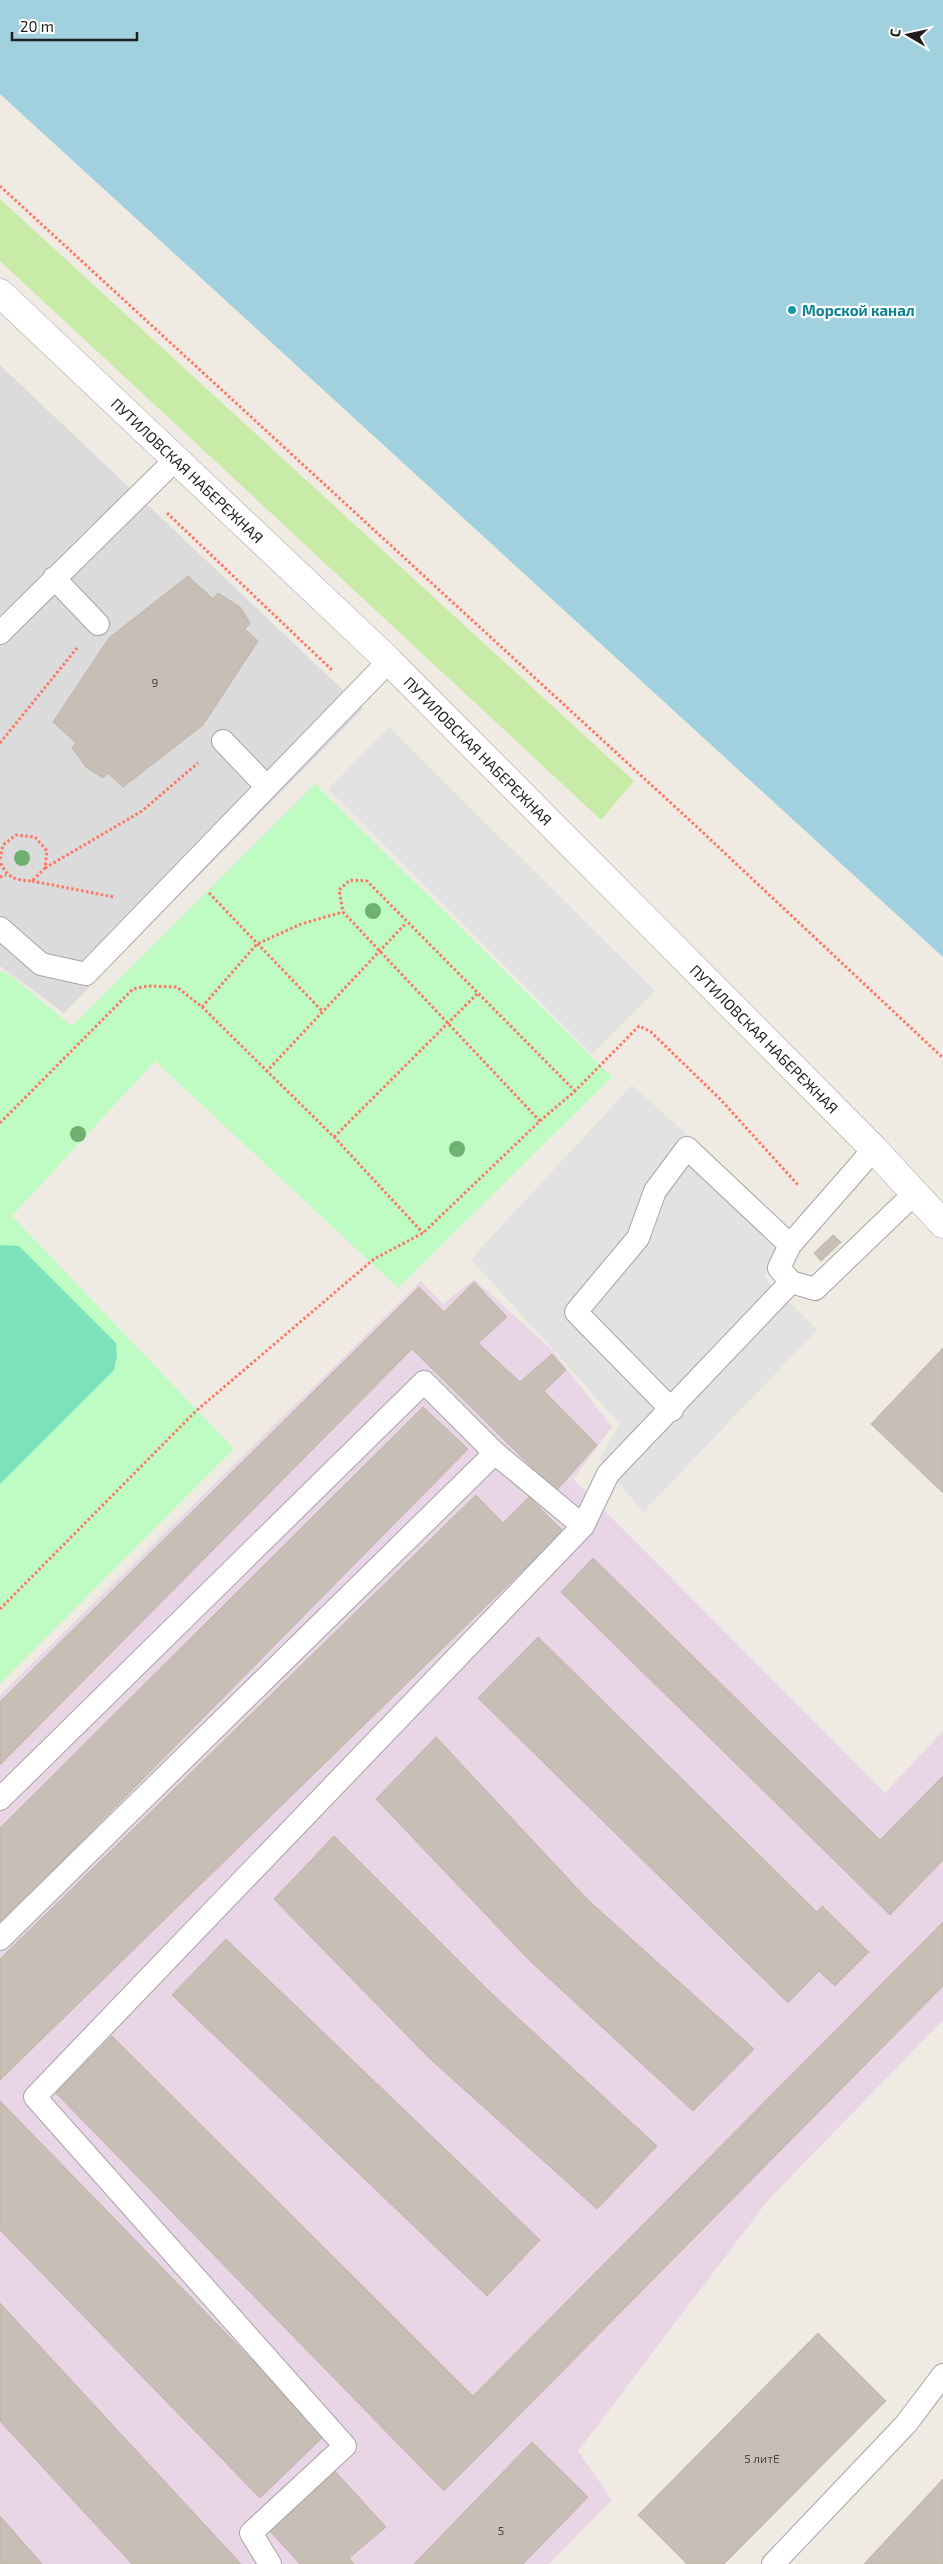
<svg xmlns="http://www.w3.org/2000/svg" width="943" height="2564" viewBox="0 0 943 2564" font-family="'Exo 2',sans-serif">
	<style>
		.residential { fill: #dcdbdb }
		.industrial { fill: #e9d5e5 }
		.grass { fill: #c8eca7 }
		.park { fill: #befcc3 }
		.pitch { fill: #7de2bc }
		.parking { fill: #e2e2e2 }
		.water { fill: #a1d0df }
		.building { fill: #c7beb6; stroke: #c2b2a5 }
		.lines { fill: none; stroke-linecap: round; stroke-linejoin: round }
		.lane-casing { stroke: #a5a5a5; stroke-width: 24 }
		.street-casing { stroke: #a5a5a5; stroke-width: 29 }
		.path { stroke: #ff7664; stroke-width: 3; stroke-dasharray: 2.5 2.5; stroke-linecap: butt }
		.lane { stroke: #fff; stroke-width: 22 }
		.street { stroke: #fff; stroke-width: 28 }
		.tree { fill: #6fb170 }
		.culture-dot { fill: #0f9aa8; stroke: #fff; stroke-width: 2 }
		.labels { text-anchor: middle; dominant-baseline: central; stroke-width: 4.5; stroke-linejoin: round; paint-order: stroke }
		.number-label { font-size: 12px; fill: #484644 }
		.culture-label { font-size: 15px; font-weight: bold; fill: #0d838f; stroke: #fff; text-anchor: start }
		.street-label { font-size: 15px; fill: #1e1e1e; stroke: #fff }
	</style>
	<rect width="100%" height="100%" fill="#efebe3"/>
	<path class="residential" d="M0,365L363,709L64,1013L0,966Z"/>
	<path class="industrial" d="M474,1279L552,1350L612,1427L573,1479L885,1793L943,1731V2020L769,2199L578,2451L612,2500L549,2564H0V1695L421,1281L443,1304Z"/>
	<path class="grass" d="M0,199L634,781L601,820L0,261Z"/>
	<path class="park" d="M315,784L612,1077L398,1288L155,1061L12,1216L234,1449L0,1684V971L10,975L72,1026Z"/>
	<path class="pitch" d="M0,1245L19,1246L116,1343L117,1356L114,1370L0,1484Z"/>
	<path class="parking" d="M389,727L655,991L593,1054L328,789Z
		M632,1085L794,1232L764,1277L817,1330L643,1512L599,1459L620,1424L471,1259Z"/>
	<path class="water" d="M0,0H943V957L0,94Z"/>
	<path class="building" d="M188,576L213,599L218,593L240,607L250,623L245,629L258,641L203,725L123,787L108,773L103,778L86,767L72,748L76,743L53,722L109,638Z
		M833,1235L841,1242L821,1261L814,1253Z
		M474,1282L507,1317L478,1343L520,1382L552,1354L566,1370L544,1391L597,1445L556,1491L412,1349L0,1765V1702L419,1287L444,1312Z
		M943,1348V1493L871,1424Z
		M423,1407L468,1449L0,1924V1828Z
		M476,1495L503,1523L529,1497L563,1531L0,2080V1959Z
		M593,1558L880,1840L943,1776V1860L890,1915L561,1592Z
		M538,1637L817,1912L822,1906L869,1952L835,1986L819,1971L788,2003L478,1698Z
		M436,1737L588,1900L754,2049L693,2111L529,1960L376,1799Z
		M334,1836L491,1993L657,2146L597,2209L428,2057L274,1899Z
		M943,1922V1986L444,2491L56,2093L112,2036L473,2396Z
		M226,1939L540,2240L487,2296L172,1995Z
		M0,2101L325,2435L260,2498L0,2230Z
		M0,2303L241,2564H132L0,2421Z
		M818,2333L886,2401L724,2564H687L638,2515Z
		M532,2442L588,2497L523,2564H414Z
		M334,2470L386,2527L349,2558L354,2564H300L269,2530Z
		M943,2479V2564H864Z
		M0,2516L42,2564H0Z"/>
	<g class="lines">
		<g class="lane-casing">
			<path id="lane" d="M54,578L98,624
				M0,633L176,459
				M223,741L267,787
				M0,928L41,964L86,974L389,661
				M874,1149L790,1245L779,1268L791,1282L815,1289L915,1193
				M672,1410L576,1312L638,1238L655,1191L687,1148L790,1245
				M0,1799L424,1382L495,1453
				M0,1939L495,1453L583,1526
				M270,2564L251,2533L345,2446L35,2097L583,1526L608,1474L791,1282
				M773,2564L906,2424L943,2375"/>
		</g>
		<g class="street-casing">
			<g id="street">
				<path id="s1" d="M0,293L389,661L874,1149L943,1224"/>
			</g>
		</g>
		<path class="path" d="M0,186L697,827L943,1058
			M167,513L333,671
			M0,743L77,648
			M0,859L3,845L16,835L35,837L47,851L45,868L32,881C14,880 8,878 0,862
			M45,868L142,811L198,763
			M0,877L6,875
			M32,881L114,897
			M209,893L323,1012
			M202,1007L257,944L301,924L343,912
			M266,1072L406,923
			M540,1121L343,912L339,890L350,880L367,881L575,1091
			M0,1123L133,989L148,986L177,987L202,1007L334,1137L423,1233
			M334,1137L477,994
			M0,1609L196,1411L374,1259L423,1233L540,1121L575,1091L639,1026L651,1032L721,1100L798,1185"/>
		<use href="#lane" class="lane"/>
		<use href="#street" class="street"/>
	</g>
	<g class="tree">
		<circle cx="22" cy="858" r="8"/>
		<circle cx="373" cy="911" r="8"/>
		<circle cx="78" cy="1134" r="8"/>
		<circle cx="457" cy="1149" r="8"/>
	</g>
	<circle class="culture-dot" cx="792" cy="310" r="5"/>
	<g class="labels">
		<g class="number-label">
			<text x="155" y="682">9</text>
			<text x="762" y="2458">5 литЕ</text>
			<text x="501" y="2530">5</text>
		</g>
		<g class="culture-label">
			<text x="802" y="310">Морской канал</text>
		</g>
		<g class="street-label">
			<text stroke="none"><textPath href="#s1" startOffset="258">ПУТИЛОВСКАЯ НАБЕРЕЖНАЯ</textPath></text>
			<text stroke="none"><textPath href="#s1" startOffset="662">ПУТИЛОВСКАЯ НАБЕРЕЖНАЯ</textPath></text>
			<text stroke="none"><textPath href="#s1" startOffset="1068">ПУТИЛОВСКАЯ НАБЕРЕЖНАЯ</textPath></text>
		</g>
	</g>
	<g transform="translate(908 35) rotate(279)" stroke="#ffffff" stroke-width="4" paint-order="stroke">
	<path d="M0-4L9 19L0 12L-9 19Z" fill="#1e1e1e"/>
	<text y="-8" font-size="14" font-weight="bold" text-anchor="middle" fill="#1e1e1e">С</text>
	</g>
	<path d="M12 32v8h125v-8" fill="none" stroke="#1e1e1e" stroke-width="2.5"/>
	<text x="20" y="32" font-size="15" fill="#1e1e1e" stroke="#ffffff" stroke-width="4" paint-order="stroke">20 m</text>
</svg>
